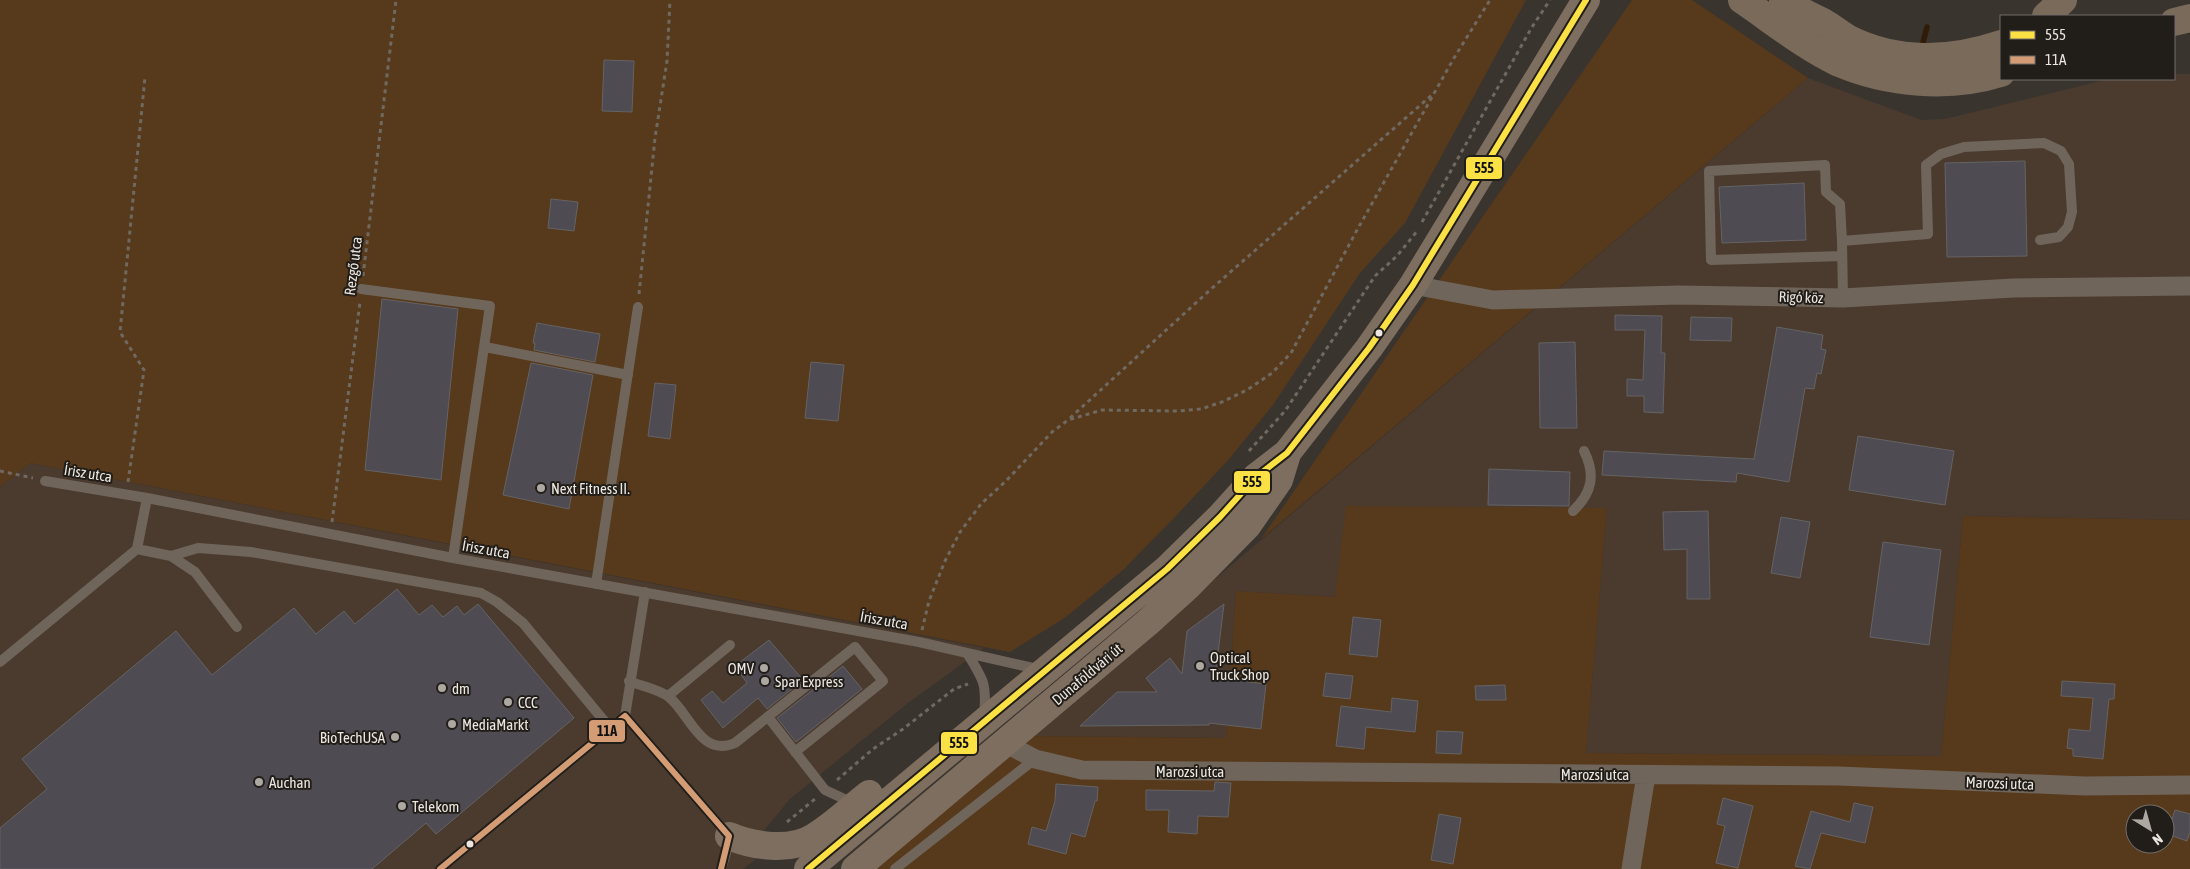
<svg xmlns="http://www.w3.org/2000/svg" width="2190" height="869" viewBox="0 0 2190 869" font-family="'Asap Condensed',sans-serif">
	<style>
		.built { fill: #4a3b2e }
		.green { fill: #57391b; fill-rule: evenodd }
		.lines { fill: none; stroke-linecap: round; stroke-linejoin: round }
		.stream { stroke: #2f1b07; stroke-width: 5.5 }
		.building { fill: #4e4b52; stroke: #656364 }
		.path { stroke: #706961; stroke-width: 3; stroke-dasharray: 4 4; stroke-linecap: butt }
		.service { stroke: #70655b; stroke-width: 10 }
		.minor { stroke: #70655b; stroke-width: 19 }
		.primary { stroke: #7d6e5f; stroke-width: 28 }
		.motorway { stroke: #796a5a; stroke-width: 28 }
		.bus-1-casing { stroke: #211d18; stroke-width: 10 }
		.bus-2-casing { stroke: #211d18; stroke-width: 10 }
		.bus-1 { stroke: #fbe143; stroke-width: 6 }
		.bus-2 { stroke: #d39c74; stroke-width: 6 }
		.bus-dot { fill: #ece6e0; stroke: #211d18; stroke-width: 2 }
		.poi-dot { fill: #aea8a2; stroke: #211d18; stroke-width: 2 }
		.labels { text-anchor: middle; dominant-baseline: central; stroke-width: 4; stroke-linejoin: round; paint-order: stroke }
		.street-label { font-size: 15px; fill: #ece6e0; stroke: #211d18 }
		.poi-label { font-size: 15px; fill: #ece6e0; stroke: #211d18; text-anchor: start }
		.line-badge { stroke: #211d18; stroke-width: 2 }
		.pale-badge-label { font-size: 14px; text-anchor: middle; font-weight: bold; fill: #111 }
	</style>
	<rect width="100%" height="100%" fill="#3a342f"/>
	<path class="built" d="M2174,74H2190V520L1963,516L1941,756L1586,753L1607,508L1335,597L1236,591L1226,738L1029,736L1808,78L1921,120L1945,119L2109,79H2174Z
		M30,463L984,648L908,703L790,799L762,833L757,858L743,869H0V487Z"/>
	<path class="green" d="M0,0H1526L1405,223L1360,273L1273,405L1229,459L1175,517L1123,570L1066,617L1010,652L30,463L0,487Z
		M1632,0H1692L1808,78L1261,539Z
		M1346,506L1607,508L1586,753L1941,756L1963,516L2190,520V869H869L1029,736L1226,738L1236,591L1335,597ZM2135,814H2165V844H2135Z"/>
	<g class="lines">
		<path class="stream" d="M1921,50L1927,27"/>
	</g>
	<path class="building" d="M604,60L634,61L632,112L602,111Z
		M2025,161L2027,256L1947,257L1945,163Z
		M1804,183L1806,240L1722,243L1719,187Z
		M551,199L578,202L574,231L548,228Z
		M382,299L458,309L441,480L365,470Z
		M1615,315L1662,316L1661,353H1665L1663,413L1644,412V396H1627V379L1643,380L1645,330H1615Z
		M1691,317L1732,318L1731,341L1690,340Z
		M537,323L600,334L595,362L534,350L535,343H533Z
		M1777,327L1823,335L1821,349L1826,350L1821,374L1817,373L1814,389L1805,388L1789,482L1737,473L1736,482L1602,475L1604,451L1754,459Z
		M1575,342L1577,428H1540L1539,343Z
		M811,362L844,365L838,421L805,418Z
		M531,363L593,375L569,509L503,495Z
		M655,383L676,385L670,439L648,436Z
		M1858,436L1954,451L1945,505L1849,490Z
		M1489,469L1570,472L1569,506L1488,505Z
		M1708,511L1710,599H1687V549L1664,550L1663,512Z
		M1781,517L1810,522L1800,578L1771,573Z
		M1883,542L1941,550L1929,645L1870,637Z
		M397,589L419,615L432,605L443,617L457,606L464,615L478,604L574,718L436,834L426,823L372,869H0V828L47,789L22,759L176,631L212,675L294,608L316,634L344,611L355,624Z
		M1224,604L1215,678L1266,684L1261,729L1209,723V725L1080,726L1117,692H1157L1146,678L1170,658L1182,674L1187,631Z
		M1353,617L1381,620L1377,657L1349,654Z
		M769,640L803,680L767,709L758,698L723,728L701,700L712,691L723,703L747,683L735,666Z
		M843,666L862,689L796,742L777,718Z
		M1326,673L1353,676L1350,699L1323,696Z
		M2062,681L2115,684L2114,699H2109L2103,759L2073,756V749L2067,748L2069,729L2090,731L2093,698L2061,696Z
		M1505,685L1506,700H1476L1475,686Z
		M1392,698L1418,701L1415,732L1366,727L1364,749L1336,746L1341,706L1391,712Z
		M1437,731L1463,732L1461,754L1436,753Z
		M1215,782L1231,783L1228,817L1198,816L1197,834L1168,832L1169,810H1146V790L1214,791Z
		M1056,784L1098,787L1097,801H1095L1085,837L1071,833L1066,854L1028,844L1032,827L1046,831L1055,801Z
		M1723,798L1753,806L1738,868L1716,863L1725,826L1717,824Z
		M1854,803L1873,807L1865,843L1821,833L1810,869L1795,866L1811,811L1850,822Z
		M2175,810L2190,814V832L2187,841L2167,834Z
		M1439,814L1461,818L1453,864L1431,860Z"/>
	<g class="lines">
		<path class="path" d="M1422,222L1532,27L1550,0
			M363,276L396,0
			M639,294L655,138L667,61L670,0
			M1070,418L1210,290L1433,94
			M1249,451L1285,411L1375,276L1397,256L1418,230
			M0,471L33,478
			M128,482L144,370L120,332L145,77
			M332,522L360,302
			M922,630L929,601L945,561L960,532L981,504L1006,481L1052,432L1068,420L1102,410L1178,411L1201,409L1222,402L1247,390L1272,373L1291,353L1357,230L1454,58L1490,0
			M837,780L873,749L903,729L954,689L968,684
			M787,822L815,799"/>
		<path class="service" d="M1842,241L1840,204L1826,192L1825,165L1709,171L1711,260L1842,256
			M361,289L490,306L453,558
			M1843,298L1842,241L1928,234L1926,165L1941,154L1964,147L2044,143L2061,151L2069,164L2072,212L2068,227L2059,237L2040,240
			M485,347L628,375
			M45,481L147,498L453,558L919,642L1042,670
			M1573,511C1592,493 1596,475 1584,451
			M137,549L171,556L198,548L251,552L481,593L497,602L523,623L610,728
			M171,556L195,572L237,627
			M596,584L638,307
			M967,653C984,680 987,684 984,717
			M0,662L137,549L147,498
			M629,681C641,686 659,689 669,697C690,714 701,758 735,743L855,647L883,681L795,752
			M668,696L730,645
			M625,716L729,836L726,853L721,869
			M768,717L825,790L853,803
			M440,869L625,716L645,592
			M895,869L1035,759"/>
		<path class="minor" d="M1413,285L1493,300L1679,295L1843,298L2013,288L2190,286
			M1005,743L1035,759L1082,770L1839,776L2085,786L2190,785
			M1631,869L1646,775"/>
		<path class="primary" d="M729,836C753,846 790,852 814,837C834,825 851,808 869,794
			M808,869L1167,569L1220,517L1256,477L1287,453L1369,348L1413,285L1586,0
			M855,869L1147,623L1189,585L1247,526L1279,480L1287,454"/>
		<path class="motorway" d="M1742,0C1773,21 1805,47 1839,63C1888,84 1950,89 2001,73
			M1783,0C1795,9 1809,15 1823,22C1832,27 1840,34 1849,39C1897,63 1951,61 2001,44
			M2046,16L2063,0
			M2174,22L2190,18"/>
		<g class="bus-1-casing">
			<path id="bus-1" d="M808,869L1167,569L1220,517L1256,477L1287,453L1369,348L1413,285L1586,0"/>
		</g>
		<g class="bus-2-casing">
			<path id="bus-2" d="M440,869L625,716L729,836L721,869"/>
		</g>
		<use href="#bus-1" class="bus-1"/>
		<use href="#bus-2" class="bus-2"/>
	</g>
	<g class="bus-dot">
		<circle cx="1379" cy="333" r="4.5"/>
		<circle cx="470" cy="844" r="4.5"/>
	</g>
	<g class="poi-dot">
		<circle cx="541" cy="488" r="5"/>
		<circle cx="1200" cy="666" r="5"/>
		<circle cx="764" cy="668" r="5"/>
		<circle cx="765" cy="681" r="5"/>
		<circle cx="442" cy="688" r="5"/>
		<circle cx="508" cy="702" r="5"/>
		<circle cx="452" cy="724" r="5"/>
		<circle cx="395" cy="737" r="5"/>
		<circle cx="259" cy="782" r="5"/>
		<circle cx="402" cy="806" r="5"/>
	</g>
	<g class="labels">
		<g class="street-label">
			<text transform="translate(353 266) rotate(-83)">Rezgő utca</text>
			<text transform="translate(1801 297) rotate(2)">Rigó köz</text>
			<text transform="translate(88 473) rotate(9)">Írisz utca</text>
			<text transform="translate(486 549) rotate(10)">Írisz utca</text>
			<text transform="translate(884 620) rotate(10)">Írisz utca</text>
			<text transform="translate(1087 674) rotate(-40)">Dunaföldvári út</text>
			<text x="1190" y="771">Marozsi utca</text>
			<text x="1595" y="774">Marozsi utca</text>
			<text transform="translate(2000 783) rotate(2)">Marozsi utca</text>
		</g>
		<g class="poi-label">
			<text x="551" y="488">Next Fitness II.</text>
			<text x="1210" y="657">Optical<tspan x="1210" dy="17">Truck Shop</tspan></text>
			<text x="754" y="668" text-anchor="end">OMV</text>
			<text x="775" y="681">Spar Express</text>
			<text x="452" y="688">dm</text>
			<text x="518" y="702">CCC</text>
			<text x="462" y="724">MediaMarkt</text>
			<text x="385" y="737" text-anchor="end">BioTechUSA</text>
			<text x="269" y="782">Auchan</text>
			<text x="412" y="806">Telekom</text>
		</g>
	</g>
	<g class="line-badge">
		<rect x="1465" y="156" width="38" height="24" rx="5" fill="#fbe143"/>
		<rect x="1233" y="470" width="38" height="24" rx="5" fill="#fbe143"/>
		<rect x="588" y="719" width="38" height="24" rx="5" fill="#d39c74"/>
		<rect x="940" y="731" width="38" height="24" rx="5" fill="#fbe143"/>
	</g>
	<g class="pale-badge-label">
		<text x="1484" y="173">555</text>
		<text x="1252" y="487">555</text>
		<text x="607" y="736">11A</text>
		<text x="959" y="748">555</text>
	</g>
	<rect x="2000" y="15" width="175" height="65" fill="#211d18" stroke="#726d68"/>
	<rect x="2010" y="31" width="25" height="8" fill="#fbe143" stroke="#726d68"/>
	<text x="2045" y="40" font-size="15" fill="#ece6e0">555</text>
	<rect x="2010" y="56" width="25" height="8" fill="#d39c74" stroke="#726d68"/>
	<text x="2045" y="65" font-size="15" fill="#ece6e0">11A</text>
	<g transform="translate(2150 829) rotate(143)"><circle r="24" fill="#211d18" stroke="#726d68"/>
	<path d="M0-4L9 19L0 12L-9 19Z" fill="#aea8a2"/>
	<text y="-8" font-size="14" font-weight="bold" text-anchor="middle" fill="#ece6e0">N</text>
	</g>
</svg>
